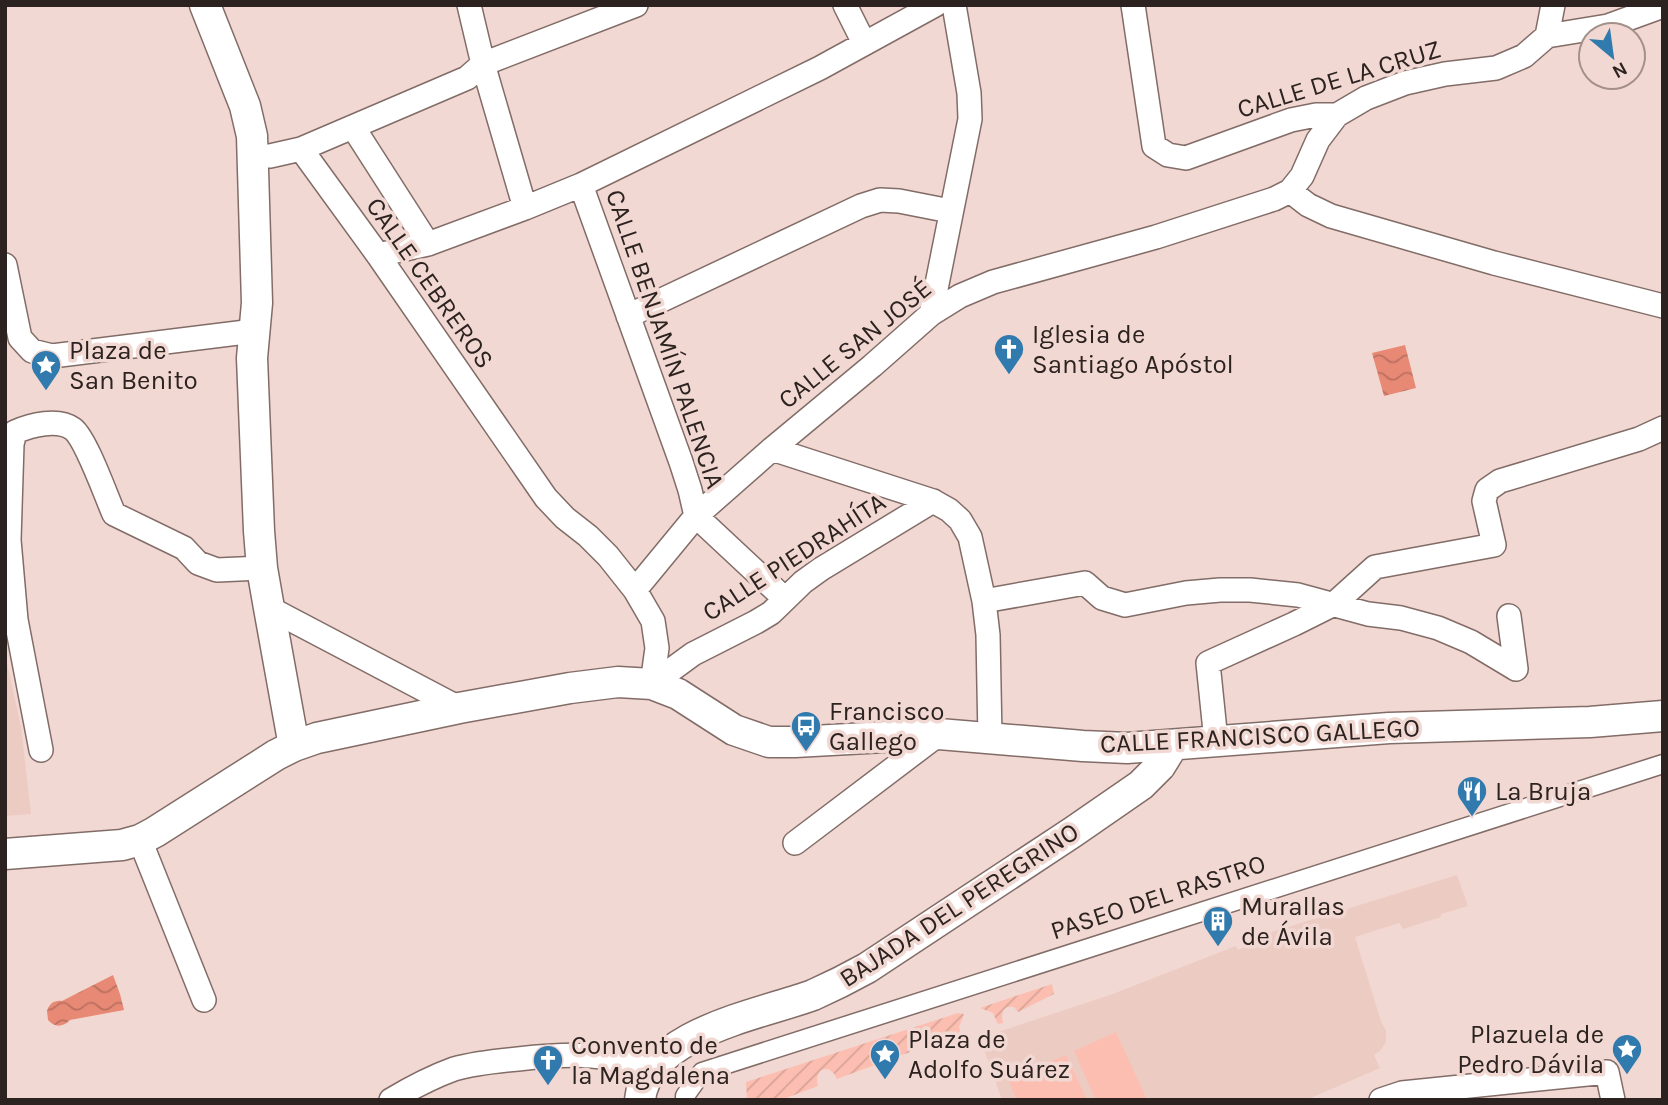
<svg xmlns="http://www.w3.org/2000/svg" width="1668" height="1105" viewBox="0 0 1668 1105" font-family="Karla,sans-serif">
	<style>
		.built { fill: #eccbc3 }
		.garden { fill: url(#garden-furrows) }
		.pitch { fill: #fcbeb0 }
		.water { fill: url(#water-waves) }
		.lines { fill: none; stroke-linecap: round; stroke-linejoin: round }
		.pedestrian-casing { stroke: #826c67; stroke-width: 21 }
		.minor-casing { stroke: #826c67; stroke-width: 26 }
		.tertiary-casing { stroke: #826c67; stroke-width: 33 }
		.pedestrian { stroke: #fff; stroke-width: 18 }
		.minor { stroke: #fff; stroke-width: 23 }
		.tertiary { stroke: #fff; stroke-width: 30 }
		.labels { text-anchor: middle; dominant-baseline: central; stroke-width: 7; stroke-linejoin: round; paint-order: stroke }
		.street-label { font-size: 26px; fill: #2c2321; stroke: #f2d8d2 }
		.poi-label { font-size: 26px; fill: #2c2321; stroke: #f2d8d2; text-anchor: start }
	</style>
	<defs>
		<pattern id="garden-furrows" width="10" height="10" patternUnits="userSpaceOnUse" patternTransform="scale(1.75)"><rect width="10" height="10" fill="#fcbeb0"/><path d="M-1 1l2-2M0 10L10 0M9 11l2-2" fill="none" stroke="#d8a397"/></pattern>
		<pattern id="water-waves" width="16" height="10" patternUnits="userSpaceOnUse" patternTransform="scale(1.75)"><rect width="16" height="10" fill="#e78975"/><path d="M0 5q4-4 8 0t8 0" fill="none" stroke="#bb7060"/></pattern>
	</defs>
	<rect width="100%" height="100%" fill="#f2d8d2"/>
	<path class="built" d="M5,654L21,727L31,814L5,816Z
		M1457,875L1468,906L1441,914V917L1403,929L1399,923L1355,937L1381,1021L1386,1031V1042L1380,1051L1374,1055L1380,1068L1306,1100H1002L980,1038L1110,995L1236,946L1238,950L1260,940L1259,936Z"/>
	<path class="garden" d="M1052,984L1054,994L1018,1012L1014,1007C1002,1005 1001,1014 1003,1023L998,1024L993,1013L980,1008Z
		M958,1013L964,1014L959,1027L961,1036L928,1047L925,1040L917,1037L911,1039L908,1045L910,1052L837,1079C830,1062 813,1068 818,1086L781,1100H747L746,1082Z"/>
	<path class="pitch" d="M1116,1032L1147,1100H1096L1074,1051Z
		M1066,1055L1087,1100H1017L1008,1079Z"/>
	<path class="water" d="M1405,345L1416,388L1384,396L1372,353Z
		M113,975L120,994L124,1010L70,1020C63,1027 55,1028 48,1020L47,1011C49,1004 54,1000 62,1001Z"/>
	<g class="lines">
		<g class="pedestrian-casing">
			<path id="pedestrian" d="M685,1100V1096L702,1072L1663,764"/>
		</g>
		<g class="minor-casing">
			<path id="minor" d="M469,5L483,64L525,208
				M845,5L864,43
				M1133,5L1154,146L1168,155L1186,158L1291,120L1316,115H1337L1366,98L1405,83L1445,74L1496,68L1524,56L1547,36L1553,5
				M1547,36L1608,26L1663,6
				M353,127L428,244
				M301,149L378,255L546,498L565,518L588,536L608,556L635,590L653,621L657,648L652,684
				M254,156H270L301,149L467,78L483,64L636,5
				M581,185L681,462L690,490L696,516L785,599
				M1290,191L1308,205L1331,216L1494,263L1663,306
				M378,255L428,244L525,208L581,185L820,68L935,5
				M5,265L20,338L32,351L52,356L254,331
				M931,314L970,119L969,93L954,5
				M628,316L861,206L880,200L899,201L950,211
				M772,449L933,501L949,510L960,520L970,537L984,601L988,635L990,738
				M635,590L696,516L772,449L872,366L931,314L960,296L993,282L1156,237L1274,199L1290,191L1302,176L1318,140L1337,115
				M984,601L1085,583L1102,598L1125,605L1186,593L1220,590H1250L1298,595L1368,614L1401,618L1438,628L1471,642L1516,669
				M269,608L459,708
				M1509,616L1516,669
				M652,684L693,654L756,622L771,613L803,582L821,569L933,501
				M1216,741L1208,663L1294,624L1334,604L1375,567L1494,545L1484,501L1487,490L1500,481L1639,439L1663,428
				M41,750L16,620L9,540L12,444L15,432C31,425 58,418 73,429C86,439 106,496 114,514L184,548L198,563L217,570L262,568
				M140,840L204,1000
				M795,843L939,734
				M391,1100C411,1088 432,1077 454,1069C475,1063 496,1061 518,1059C563,1054 608,1051 651,1071
				M1381,1100L1402,1093L1607,1072L1613,1100"/>
		</g>
		<g class="tertiary-casing">
			<path id="tertiary" d="M205,5L245,106L252,136L257,303L252,358L259,531L262,568L269,608L294,746
				M5,854L122,845L140,840L155,832L276,755L294,746L317,738L459,708L570,688L618,682L652,684L678,694L734,730L769,742H795L939,734L1083,746L1127,748L1389,728L1590,722L1663,716
				M640,1100C646,1033 762,1014 813,995C831,987 849,978 867,968L1073,832L1141,785L1160,766L1173,745"/>
		</g>
		<use href="#pedestrian" class="pedestrian"/>
		<use href="#minor" class="minor"/>
		<use href="#tertiary" class="tertiary"/>
	</g>
	<defs>
		<g id="church-pin" transform="scale(1.575)"><path d="M0 17L-7.5 6A9.5 9.5 0 1 1 7.5 6Z" fill="#317aae" stroke="#f2d8d2"/><path d="M-1.2-6h2.4v3.5h3.3v2.4h-3.3V6h-2.4V-.1h-3.3v-2.4h3.3Z" fill="#fff"/></g>
		<g id="sight-pin" transform="scale(1.575)"><path d="M0 17L-7.5 6A9.5 9.5 0 1 1 7.5 6Z" fill="#317aae" stroke="#f2d8d2"/><path d="M0-6L1.8-2.2L6-1.7L2.9 1.2L3.7 5.4L0 3.3L-3.7 5.4L-2.9 1.2L-6-1.7L-1.8-2.2Z" fill="#fff"/></g>
		<g id="bus-pin" transform="scale(1.575)"><path d="M0 17L-7.5 6A9.5 9.5 0 1 1 7.5 6Z" fill="#317aae" stroke="#f2d8d2"/><path d="M-5-6H5V4H4V6H2V4H-2V6H-4V4H-5ZM-3.5-4V0h7V-4ZM-3.5 1.2v1.5H-2V1.2ZM2 1.2v1.5H3.5V1.2Z" fill="#fff"/></g>
		<g id="restaurant-pin" transform="scale(1.575)"><path d="M0 17L-7.5 6A9.5 9.5 0 1 1 7.5 6Z" fill="#317aae" stroke="#f2d8d2"/><path d="M-5-6h1v4h1v-4h1v4h1v-4h1v5L-1.5 .5V6h-2V.5L-5-1ZM5-6V6H3V1.5H1.5Q1.5-4 5-6Z" fill="#fff"/></g>
		<g id="building-pin" transform="scale(1.575)"><path d="M0 17L-7.5 6A9.5 9.5 0 1 1 7.5 6Z" fill="#317aae" stroke="#f2d8d2"/><path d="M-4-6H4V6H1V3H-1V6H-4ZM-2.5-4.3h1.7v1.8h-1.7ZM.8-4.3h1.7v1.8H.8ZM-2.5-1h1.7V.8h-1.7ZM.8-1h1.7V.8H.8Z" fill="#fff"/></g>
	</defs>
	<g fill-rule="evenodd">
		<use href="#church-pin" x="1009" y="349"/>
		<use href="#sight-pin" x="46" y="365"/>
		<use href="#bus-pin" x="806" y="726"/>
		<use href="#restaurant-pin" x="1472" y="791"/>
		<use href="#building-pin" x="1218" y="921"/>
		<use href="#sight-pin" x="1627" y="1049"/>
		<use href="#sight-pin" x="885" y="1054"/>
		<use href="#church-pin" x="548" y="1060"/>
	</g>
	<g class="labels">
		<g class="street-label">
			<text transform="translate(1339 79) rotate(-17)">CALLE DE LA CRUZ</text>
			<text transform="translate(430 283) rotate(55)">CALLE CEBREROS</text>
			<text transform="translate(665 339) rotate(71)">CALLE BENJAMÍN PALENCIA</text>
			<text transform="translate(855 344) rotate(-39)">CALLE SAN JOSÉ</text>
			<text transform="translate(794 557) rotate(-33)">CALLE PIEDRAHÍTA</text>
			<text transform="translate(1260 736) rotate(-3)">CALLE FRANCISCO GALLEGO</text>
			<text transform="translate(1158 897) rotate(-18)">PASEO DEL RASTRO</text>
			<text transform="translate(959 905) rotate(-33)">BAJADA DEL PEREGRINO</text>
		</g>
		<g class="poi-label">
			<text x="1032" y="334">Iglesia de<tspan x="1032" dy="30">Santiago Apóstol</tspan></text>
			<text x="69" y="350">Plaza de<tspan x="69" dy="30">San Benito</tspan></text>
			<text x="829" y="711">Francisco<tspan x="829" dy="30">Gallego</tspan></text>
			<text x="1495" y="791">La Bruja</text>
			<text x="1241" y="906">Murallas<tspan x="1241" dy="30">de Ávila</tspan></text>
			<text x="1604" y="1034" text-anchor="end">Plazuela de<tspan x="1604" dy="30">Pedro Dávila</tspan></text>
			<text x="908" y="1039">Plaza de<tspan x="908" dy="30">Adolfo Suárez</tspan></text>
			<text x="571" y="1045">Convento de<tspan x="571" dy="30">la Magdalena</tspan></text>
		</g>
	</g>
	<rect width="1668" height="1105" fill="none" stroke="#2c2321" stroke-width="14"/>
	<g transform="translate(1612 56) rotate(151)"><circle r="33" fill="#f2d8d2" stroke="#a3908b" stroke-width="2"/>
	<path d="M0-5L12 26L0 18L-12 26Z" fill="#317aae"/>
	<text y="-10" font-size="19" font-weight="bold" text-anchor="middle" fill="#2c2321">N</text>
	</g>
</svg>
